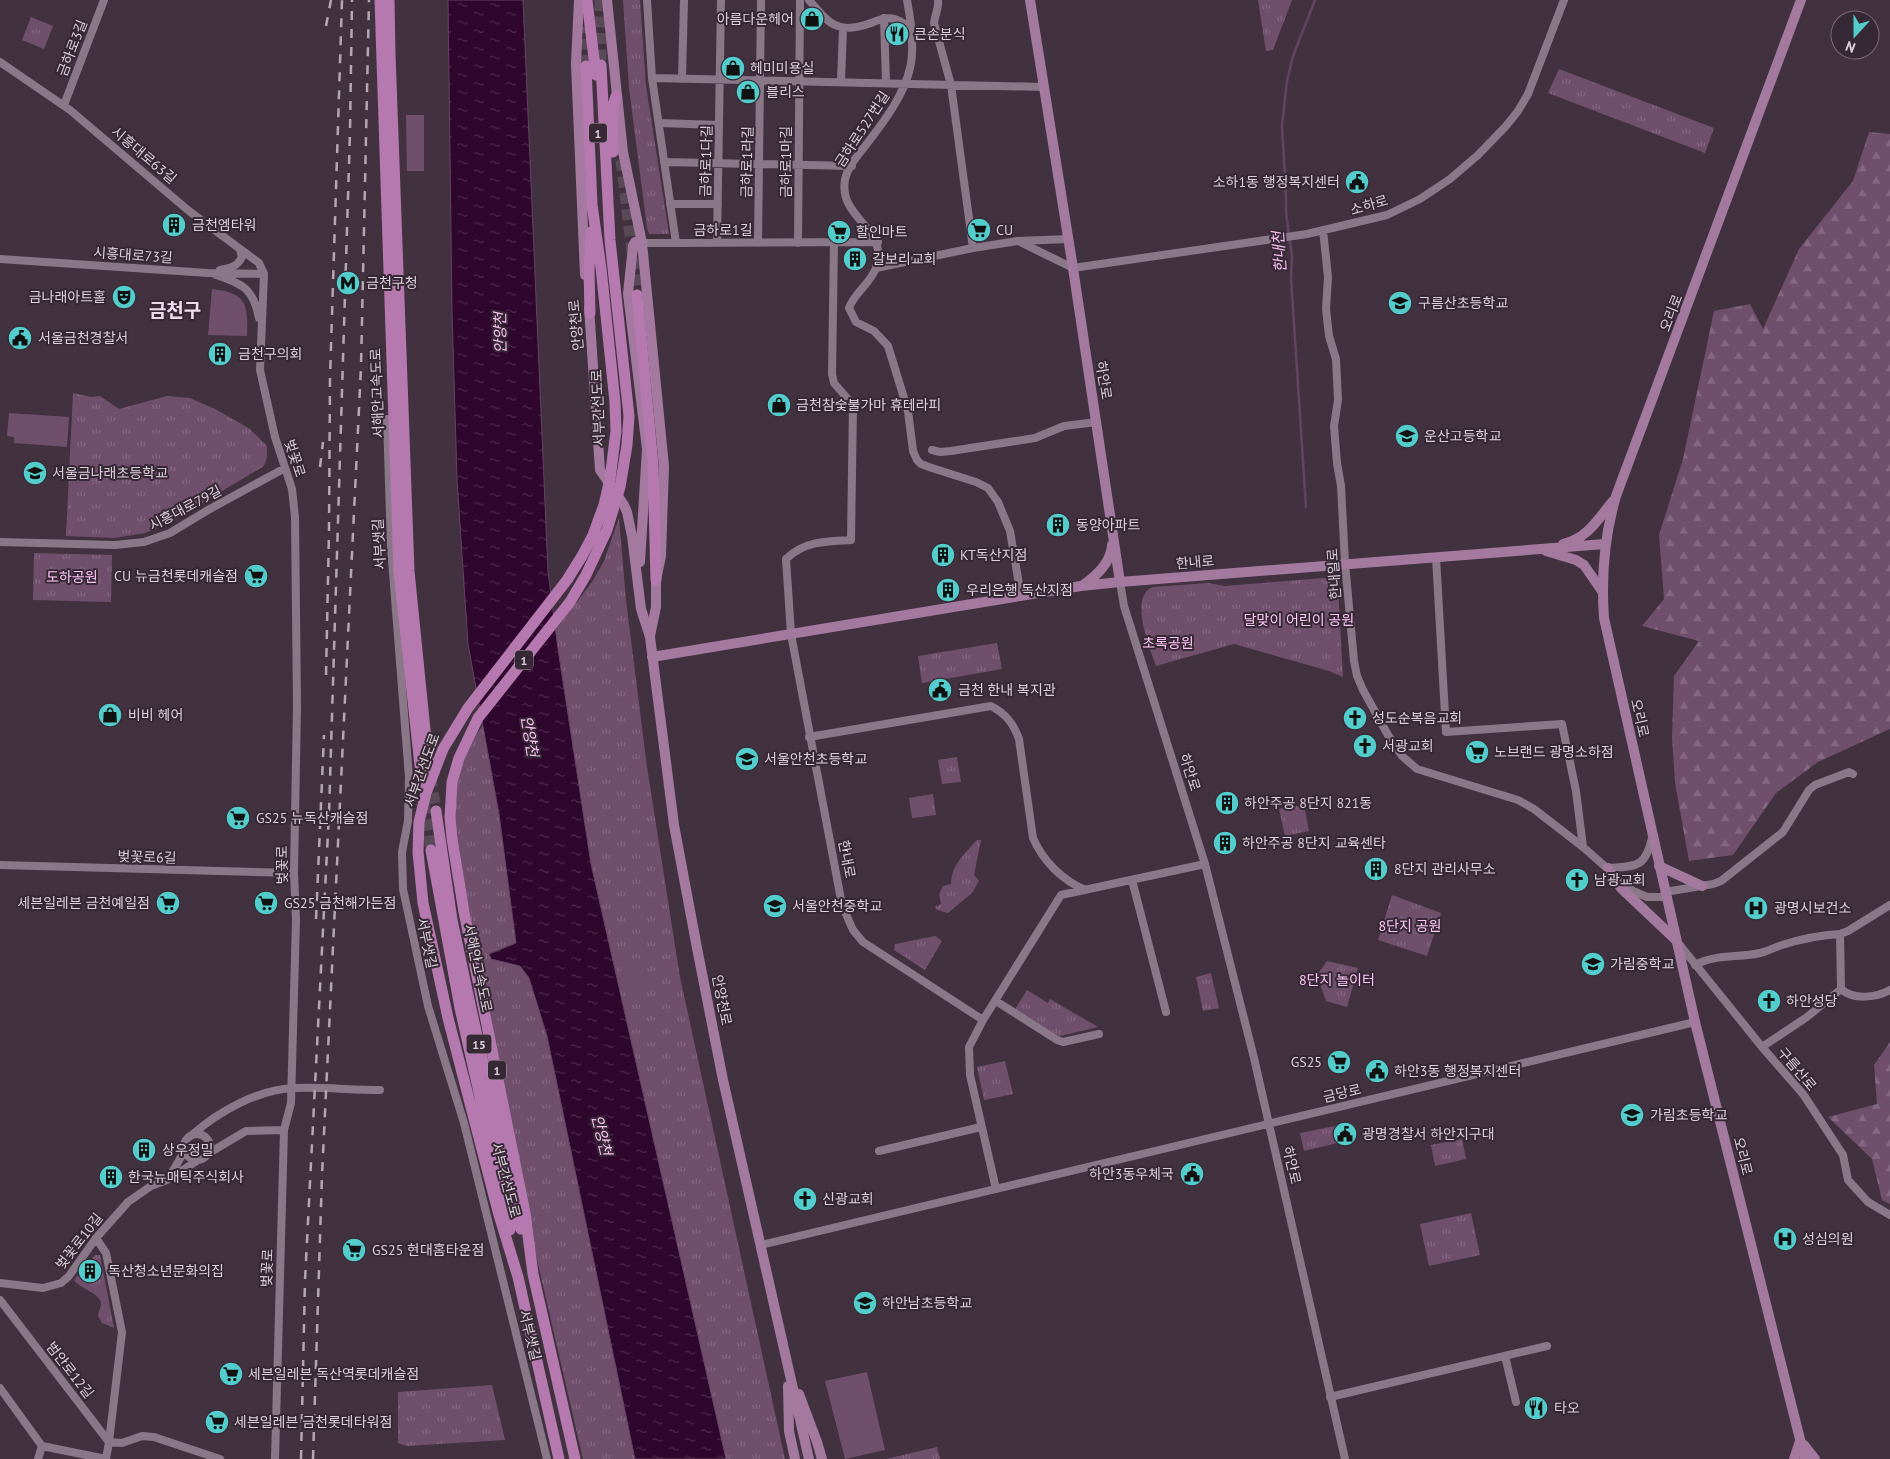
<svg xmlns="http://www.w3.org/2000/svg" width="1890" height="1459" viewBox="0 0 1890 1459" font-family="'PT Sans','Noto Sans KR',sans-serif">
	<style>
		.grass { fill: url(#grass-tufts) }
		.forest { fill: url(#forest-firs) }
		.garden { fill: #704f6d }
		.water { fill: url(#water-ripples); stroke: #634362 }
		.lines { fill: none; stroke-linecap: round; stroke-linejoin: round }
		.stream { stroke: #634362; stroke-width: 2.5 }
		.highway-tunnel { stroke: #594a57; stroke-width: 11; stroke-dasharray: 11 5.5; stroke-linecap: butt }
		.minor { stroke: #8a7888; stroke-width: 8 }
		.major { stroke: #a479a0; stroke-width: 10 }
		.highway { stroke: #b579b0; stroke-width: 11 }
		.rail { stroke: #b3a7b2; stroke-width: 2.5; stroke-dasharray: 9 9; stroke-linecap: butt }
		.labels { text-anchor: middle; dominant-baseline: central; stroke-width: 4; stroke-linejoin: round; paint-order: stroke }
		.shield { fill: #372835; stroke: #aa9ea8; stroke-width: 1 }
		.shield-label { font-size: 12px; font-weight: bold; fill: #dbd1da }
		.poi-label { font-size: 14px; fill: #dbd1da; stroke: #372835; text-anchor: start }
		.street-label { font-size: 14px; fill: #dbd1da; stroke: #372835 }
		.park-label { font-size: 14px; fill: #fdc4f7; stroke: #372835 }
		.water-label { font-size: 15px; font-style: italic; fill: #f9c0f3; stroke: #372835 }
		.district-label { font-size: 19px; font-weight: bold; fill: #eedaeb; stroke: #372835 }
	</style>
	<defs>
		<pattern id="grass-tufts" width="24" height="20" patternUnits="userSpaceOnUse" patternTransform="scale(1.25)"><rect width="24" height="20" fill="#704f6d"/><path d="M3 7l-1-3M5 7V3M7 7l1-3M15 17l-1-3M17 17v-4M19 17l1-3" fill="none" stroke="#846781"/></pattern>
		<pattern id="forest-firs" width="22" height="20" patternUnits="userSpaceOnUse" patternTransform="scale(1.25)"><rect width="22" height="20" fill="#704f6d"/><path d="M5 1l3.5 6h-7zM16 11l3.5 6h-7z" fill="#846781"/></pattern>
		<pattern id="water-ripples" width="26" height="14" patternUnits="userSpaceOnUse" patternTransform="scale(1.25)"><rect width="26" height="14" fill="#2f062e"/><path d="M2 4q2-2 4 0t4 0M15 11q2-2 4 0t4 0" fill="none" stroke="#4d294c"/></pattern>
	</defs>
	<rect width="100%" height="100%" fill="#423240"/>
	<path class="grass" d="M623,0H640L646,86L669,234H649L647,228L629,88Z
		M1258,0H1292L1273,50L1266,51Z
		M31,17L53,26L44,49L22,40Z
		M1559,69L1714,128L1705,153L1548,93Z
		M73,393L91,397L100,396L119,409L167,396L190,398L215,409L250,429L267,446V457L264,466L167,524L145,533L115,538L66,536Z
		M619,518L626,600L647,767L680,977L785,1459H583L536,1255L467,898L454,812L456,785L463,761L478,732L592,582L604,561Z
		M34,553L112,555L111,602L33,600Z
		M1325,578L1338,588L1343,677L1329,671L1234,644L1156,666C1150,648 1128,596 1153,587L1209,583L1224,586Z
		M997,643L1002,669L922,683L918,656Z
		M957,757L961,782L942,784L938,760Z
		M933,794L936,815L912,818L909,798Z
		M1304,805L1309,831L1285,836L1279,809Z
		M977,840H981L974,875L979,881L972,893L948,913L937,910L935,907L941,904L939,894L943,886L951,884C951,866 966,852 977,840Z
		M1392,895L1441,913L1427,956L1378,940Z
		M935,936L942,941L925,970L894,950L895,944Z
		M1327,961L1358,968L1347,1007L1326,1001L1317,975Z
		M1211,973L1219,1008L1203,1011L1196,977Z
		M1027,990L1048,1003L1050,999L1098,1027L1056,1037L1014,1011Z
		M1005,1061L1013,1094L984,1100L977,1067Z
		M1335,1126L1337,1143L1304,1151L1300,1133Z
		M1462,1139L1466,1159L1435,1166L1431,1145Z
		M1471,1213L1480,1255L1429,1266L1420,1224Z
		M95,1255H100L114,1328L102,1323L98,1316C98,1312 101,1308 101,1304C101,1293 80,1289 74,1280Z
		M492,1385L505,1440L406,1446L398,1443V1392Z
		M937,1447L940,1459H886Z"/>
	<path class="forest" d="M1869,132L1890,134V729L1818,762L1776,793L1733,855L1689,861L1675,783L1672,737L1674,676L1699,641L1642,626L1664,599L1659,535L1683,459L1714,311L1750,304L1763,329L1799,249L1853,181Z
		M1890,1042V1204L1882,1200L1872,1159L1828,1117L1877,1104L1874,1065Z"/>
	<path class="garden" d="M406,115H424V171H407Z
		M212,289C247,293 248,304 247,336L208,335Z
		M9,413L69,417L67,447L14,443V437L7,436Z
		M637,958L643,991L626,994L620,962Z
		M867,1372L885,1450L845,1459L825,1381Z"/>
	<path class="water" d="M448,0H523L548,571L558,649L591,864L726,1459H635L547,1036L529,978L520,966L491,959L489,954L516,943L499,814L468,644L457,480L452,311Z"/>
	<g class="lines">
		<path class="stream" d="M1306,507L1291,278L1292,256L1286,213V196L1282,125L1287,81L1293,56L1315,0"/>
		<path class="highway-tunnel" d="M600,0L601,65
			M586,66V27
			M621,160L637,295
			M428,760L436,811
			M424,803L431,850"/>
		<path class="minor" d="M647,0L652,78L676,243L878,242
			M809,0C830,25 838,35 871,23C879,20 886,17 894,19C899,20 906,25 911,28
			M907,0C911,21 915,47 910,68C904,95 885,120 869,141C861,152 847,166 845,180C838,219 890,228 876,268C870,284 854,293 849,308L856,322L874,331L888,346L908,411L913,451L917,460L921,464L932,468L976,482L988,488L998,502L1010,531L1021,596
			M938,0C939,8 935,15 934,23L951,85L973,248
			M884,18L886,83
			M0,62L70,110L189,211L259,263L264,274L260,370L275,437L292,489L295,517L297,706L294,873L296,920L291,1103L284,1130L275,1459
			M652,78L1044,87
			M682,79L684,0
			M841,82L843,28
			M64,105L104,0
			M659,123L719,125
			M664,162L852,166
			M670,204H718
			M1323,230L1328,277L1326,309L1329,336L1336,359L1338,400L1334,426L1337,463L1341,486L1345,563L1354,661L1357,676L1363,690L1388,735L1402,756L1417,769L1518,800L1534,809L1583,847L1633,891L1647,897H1666
			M1018,241L1073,268L1307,234L1387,215L1420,199L1450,179L1478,155L1506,126L1518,111L1528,94L1564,0
			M642,243H676
			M717,243L721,0
			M758,243L761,0
			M798,243L800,0
			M834,243L832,374L834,383L853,405L851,540C827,541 805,541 786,559L791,634L842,905L853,930L863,942L983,1020
			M0,259L208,273L264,274
			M876,268L973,248L1018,241L1069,239
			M220,270C230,268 237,267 242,257L240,250
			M216,275C243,284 253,288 259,318
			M387,419L391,547L409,777L408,821L402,852L403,889L428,1006L464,1123L547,1459
			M932,450L940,452L951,451L1035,438L1064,426L1097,422
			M0,542L115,545L144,542L170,533L208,510L285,468
			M1436,557L1446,732L1562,724L1576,791L1583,847
			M1120,582L1124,606L1205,864L1254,1058L1345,1459
			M809,737L991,706C1006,714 1013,723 1019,739L1033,838C1043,861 1062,880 1085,890
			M0,865L294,873
			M1608,868C1635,866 1645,869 1652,838
			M1132,880L1166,1012
			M1665,892L1713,884L1721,881L1783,832L1809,790L1815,785L1849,772L1853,774
			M1840,934L1848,931L1890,905
			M1679,944L1762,1047L1803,1094L1843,1155L1848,1180L1868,1202L1890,1215
			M1695,965C1715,954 1739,958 1760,953C1768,951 1775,947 1782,945C1801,939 1821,935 1840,934L1841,989
			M996,1001L1057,1040L1063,1042L1099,1034
			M1762,1047L1807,1017L1841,989C1853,1000 1876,998 1890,990
			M184 1147a13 13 0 1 1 26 0a13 13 0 1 1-26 0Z
			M192,1135C219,1111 259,1089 295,1088C323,1087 352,1090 380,1090
			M879,1151L981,1127
			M209,1153L246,1131L284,1130
			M170,1176L185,1150
			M996,1189L970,1075L969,1047L983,1020L1061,895L1205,864
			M96,1238L106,1253L122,1332L109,1442L122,1443L142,1436L154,1437L220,1459
			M761,1245L1695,1022
			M0,1283L43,1288L61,1283L69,1276L96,1238L128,1202L151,1186L167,1180L200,1159
			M0,1300L109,1442L106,1459
			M1505,1356L1516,1402
			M0,1388L42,1446L106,1459
			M1330,1397L1547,1346
			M38,1459L42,1446"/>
		<path class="major" d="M579,0L576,64L585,275
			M607,0L623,152L642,243L664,466L661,556L656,580V607L650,636
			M1030,0L1073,268L1120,582
			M1801,0L1616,496C1604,537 1601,576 1604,618L1695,1022L1805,1459
			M589,307L600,470L624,505L627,512L632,536L641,609L650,637L674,825L697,948L723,1080L809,1459
			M1563,544C1588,538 1598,519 1613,501
			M1546,551L1576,560L1584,565L1602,591
			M640,562L647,449L628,294L633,246L635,242L642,243
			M1082,586C1096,576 1111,563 1112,545
			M652,657L1081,586L1120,582L1605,544
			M1659,866L1702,886
			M1608,868L1621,888L1676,940
			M788,1386L789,1431L795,1459
			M799,1394L817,1442L822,1459
			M1804,1445L1815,1459
			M1794,1459L1800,1441"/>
		<path class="highway" d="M380,0L399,571L422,784
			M389,0L390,54L409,571L428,760
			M587,0L596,75
			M613,152L612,109L616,96
			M637,295L653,464L656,580
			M590,313L589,270L591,232
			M436,811L452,920L471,1009L521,1229
			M431,850L460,1008L510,1230
			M559,1459L518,1277L499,1215L448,1018L423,903L418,852L419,822L426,793L443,749L468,708L567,580L582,556L593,535L604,505L610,479L616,431L615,402L601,268L592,205L586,66
			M575,1459L533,1274L525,1213L464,912L452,838L450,817L452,782L459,758L478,718L570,602L586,575L607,530L620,487L627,445L629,416L610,240L601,65"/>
		<path class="rail" d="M326,26L331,0
			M320,467L323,442
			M326,675L329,531L330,378L342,0
			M316,919L324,735
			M301,1459L305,1280L329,813L350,132L352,0
			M313,1459L322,1175L361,367L369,0"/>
	</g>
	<defs>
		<g id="shop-disc" transform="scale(1.25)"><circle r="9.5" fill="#52cdcc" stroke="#372835"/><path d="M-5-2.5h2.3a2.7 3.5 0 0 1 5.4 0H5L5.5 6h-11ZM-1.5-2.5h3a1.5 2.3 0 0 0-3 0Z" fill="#111"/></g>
		<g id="restaurant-disc" transform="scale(1.25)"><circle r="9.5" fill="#52cdcc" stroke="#372835"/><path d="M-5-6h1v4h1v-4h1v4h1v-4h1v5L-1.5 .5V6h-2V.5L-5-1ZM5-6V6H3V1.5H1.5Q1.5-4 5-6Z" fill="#111"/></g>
		<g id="civic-disc" transform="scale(1.25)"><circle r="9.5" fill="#52cdcc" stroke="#372835"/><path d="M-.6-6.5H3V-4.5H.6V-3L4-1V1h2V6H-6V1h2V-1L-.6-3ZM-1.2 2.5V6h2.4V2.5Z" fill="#111"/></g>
		<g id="building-disc" transform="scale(1.25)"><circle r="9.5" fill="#52cdcc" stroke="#372835"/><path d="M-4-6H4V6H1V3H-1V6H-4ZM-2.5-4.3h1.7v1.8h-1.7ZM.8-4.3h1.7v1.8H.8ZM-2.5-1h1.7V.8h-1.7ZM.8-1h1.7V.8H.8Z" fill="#111"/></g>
		<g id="supermarket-disc" transform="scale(1.25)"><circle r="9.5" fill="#52cdcc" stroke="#372835"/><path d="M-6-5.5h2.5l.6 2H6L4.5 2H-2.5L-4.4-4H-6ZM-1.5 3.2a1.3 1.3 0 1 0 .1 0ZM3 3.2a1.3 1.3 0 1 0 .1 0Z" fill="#111"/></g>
		<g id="metro-disc" transform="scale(1.25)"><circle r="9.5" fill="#52cdcc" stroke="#372835"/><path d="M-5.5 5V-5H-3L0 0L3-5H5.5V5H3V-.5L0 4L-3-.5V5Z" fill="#111"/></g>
		<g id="theatre-disc" transform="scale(1.25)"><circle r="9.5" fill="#52cdcc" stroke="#372835"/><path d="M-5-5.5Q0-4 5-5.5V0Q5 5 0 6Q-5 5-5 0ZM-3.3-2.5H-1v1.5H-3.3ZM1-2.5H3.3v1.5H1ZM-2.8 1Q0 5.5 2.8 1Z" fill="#111"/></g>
		<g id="school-disc" transform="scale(1.25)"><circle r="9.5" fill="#52cdcc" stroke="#372835"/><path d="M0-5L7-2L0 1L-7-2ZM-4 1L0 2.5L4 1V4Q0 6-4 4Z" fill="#111"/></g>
		<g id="church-disc" transform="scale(1.25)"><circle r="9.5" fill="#52cdcc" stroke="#372835"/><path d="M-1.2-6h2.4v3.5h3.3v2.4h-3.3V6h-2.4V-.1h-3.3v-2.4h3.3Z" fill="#111"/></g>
		<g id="hospital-disc" transform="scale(1.25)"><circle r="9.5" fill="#52cdcc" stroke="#372835"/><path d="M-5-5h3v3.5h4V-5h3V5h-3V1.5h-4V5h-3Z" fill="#111"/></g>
	</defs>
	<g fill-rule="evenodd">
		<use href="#shop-disc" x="812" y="19"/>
		<use href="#restaurant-disc" x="897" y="34"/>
		<use href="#shop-disc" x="733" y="68"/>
		<use href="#shop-disc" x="748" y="92"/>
		<use href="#civic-disc" x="1357" y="182"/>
		<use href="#building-disc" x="174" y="225"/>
		<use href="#supermarket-disc" x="979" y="230"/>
		<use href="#supermarket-disc" x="839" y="232"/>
		<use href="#building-disc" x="855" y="259"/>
		<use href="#metro-disc" x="348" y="283"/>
		<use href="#theatre-disc" x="124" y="297"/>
		<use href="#school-disc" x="1400" y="303"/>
		<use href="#civic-disc" x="20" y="338"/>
		<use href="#building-disc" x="220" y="354"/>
		<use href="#shop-disc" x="779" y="405"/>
		<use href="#school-disc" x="1407" y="436"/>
		<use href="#school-disc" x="35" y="473"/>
		<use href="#building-disc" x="1058" y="525"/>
		<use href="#building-disc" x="943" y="555"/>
		<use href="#supermarket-disc" x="256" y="576"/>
		<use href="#building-disc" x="948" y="590"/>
		<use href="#civic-disc" x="940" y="690"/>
		<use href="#shop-disc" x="110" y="715"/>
		<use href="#church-disc" x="1355" y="718"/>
		<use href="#church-disc" x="1365" y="746"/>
		<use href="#supermarket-disc" x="1477" y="752"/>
		<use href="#school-disc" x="747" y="759"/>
		<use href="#building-disc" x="1227" y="803"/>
		<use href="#supermarket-disc" x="238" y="818"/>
		<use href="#building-disc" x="1225" y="843"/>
		<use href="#building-disc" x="1376" y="869"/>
		<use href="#church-disc" x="1577" y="880"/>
		<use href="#supermarket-disc" x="168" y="903"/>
		<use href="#supermarket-disc" x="266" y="903"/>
		<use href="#school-disc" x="775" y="906"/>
		<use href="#hospital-disc" x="1756" y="908"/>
		<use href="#school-disc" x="1593" y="964"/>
		<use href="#church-disc" x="1769" y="1001"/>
		<use href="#supermarket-disc" x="1339" y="1062"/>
		<use href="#civic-disc" x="1377" y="1071"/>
		<use href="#school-disc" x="1632" y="1115"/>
		<use href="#civic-disc" x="1345" y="1134"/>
		<use href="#building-disc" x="144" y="1150"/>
		<use href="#civic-disc" x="1192" y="1174"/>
		<use href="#building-disc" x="111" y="1177"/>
		<use href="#church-disc" x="805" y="1199"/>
		<use href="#hospital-disc" x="1785" y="1239"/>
		<use href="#supermarket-disc" x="354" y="1250"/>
		<use href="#building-disc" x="90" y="1271"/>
		<use href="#school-disc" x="865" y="1303"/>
		<use href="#supermarket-disc" x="231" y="1374"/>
		<use href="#restaurant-disc" x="1536" y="1408"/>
		<use href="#supermarket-disc" x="217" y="1422"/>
	</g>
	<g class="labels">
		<g class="shield">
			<rect x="589" y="123.5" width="18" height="19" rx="4"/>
			<rect x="515" y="650.5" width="18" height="19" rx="4"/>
			<rect x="466.5" y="1034.5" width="25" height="19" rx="4"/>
			<rect x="488" y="1060.5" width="18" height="19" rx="4"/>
		</g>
		<g class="shield-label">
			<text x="598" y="133">1</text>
			<text x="524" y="660">1</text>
			<text x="479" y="1044">15</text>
			<text x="497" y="1070">1</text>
		</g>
		<g class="poi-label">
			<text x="794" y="19" text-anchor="end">아름다운헤어</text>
			<text x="914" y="34">큰손분식</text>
			<text x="750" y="68">헤미미용실</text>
			<text x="766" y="92">블리스</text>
			<text x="1340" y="182" text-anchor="end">소하1동 행정복지센터</text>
			<text x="192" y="225">금천엠타워</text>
			<text x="996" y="230">CU</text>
			<text x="856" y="232">할인마트</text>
			<text x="872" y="259">갈보리교회</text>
			<text x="366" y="283">금천구청</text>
			<text x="106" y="297" text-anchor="end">금나래아트홀</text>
			<text x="1418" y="303">구름산초등학교</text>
			<text x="38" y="338">서울금천경찰서</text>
			<text x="238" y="354">금천구의회</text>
			<text x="796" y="405">금천참숯불가마 휴테라피</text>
			<text x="1424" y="436">운산고등학교</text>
			<text x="52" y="473">서울금나래초등학교</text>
			<text x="1076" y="525">동양아파트</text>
			<text x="960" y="555">KT독산지점</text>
			<text x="238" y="576" text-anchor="end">CU 뉴금천롯데캐슬점</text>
			<text x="966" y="590">우리은행 독산지점</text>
			<text x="958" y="690">금천 한내 복지관</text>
			<text x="128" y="715">비비 헤어</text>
			<text x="1372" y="718">성도순복음교회</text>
			<text x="1382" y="746">서광교회</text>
			<text x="1494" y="752">노브랜드 광명소하점</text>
			<text x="764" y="759">서울안천초등학교</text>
			<text x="1244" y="803">하안주공 8단지 821동</text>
			<text x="256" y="818">GS25 뉴독산캐슬점</text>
			<text x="1242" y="843">하안주공 8단지 교육센타</text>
			<text x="1394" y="869">8단지 관리사무소</text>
			<text x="1594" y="880">남광교회</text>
			<text x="150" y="903" text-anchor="end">세븐일레븐 금천예일점</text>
			<text x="284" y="903">GS25 금천해가든점</text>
			<text x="792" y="906">서울안천중학교</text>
			<text x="1774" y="908">광명시보건소</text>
			<text x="1610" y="964">가림중학교</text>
			<text x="1786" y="1001">하안성당</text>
			<text x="1322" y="1062" text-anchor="end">GS25</text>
			<text x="1394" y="1071">하안3동 행정복지센터</text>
			<text x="1650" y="1115">가림초등학교</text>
			<text x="1362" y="1134">광명경찰서 하안지구대</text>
			<text x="162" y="1150">상우정밀</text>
			<text x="1174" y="1174" text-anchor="end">하안3동우체국</text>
			<text x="128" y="1177">한국뉴매틱주식회사</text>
			<text x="822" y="1199">신광교회</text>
			<text x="1802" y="1239">성심의원</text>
			<text x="372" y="1250">GS25 현대홈타운점</text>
			<text x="108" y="1271">독산청소년문화의집</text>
			<text x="882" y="1303">하안남초등학교</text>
			<text x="248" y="1374">세븐일레븐 독산역롯데캐슬점</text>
			<text x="1554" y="1408">타오</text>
			<text x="234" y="1422">세븐일레븐 금천롯데타워점</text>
		</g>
		<g class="street-label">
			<text transform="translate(72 48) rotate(-69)">금하로3길</text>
			<text transform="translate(862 129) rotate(-57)">금하로527번길</text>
			<text transform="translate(144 155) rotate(40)">시흥대로63길</text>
			<text transform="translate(706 161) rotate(-89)">금하로1다길</text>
			<text transform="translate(747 162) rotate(-89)">금하로1라길</text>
			<text transform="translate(786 162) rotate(-90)">금하로1마길</text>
			<text transform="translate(1369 205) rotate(-16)">소하로</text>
			<text x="723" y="230">금하로1길</text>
			<text transform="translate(133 255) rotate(4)">시흥대로73길</text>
			<text transform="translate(1671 313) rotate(-69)">오리로</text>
			<text transform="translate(576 325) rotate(-95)">안양천로</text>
			<text transform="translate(1104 380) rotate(81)">하안로</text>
			<text transform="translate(377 393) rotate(-92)">서해안고속도로</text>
			<text transform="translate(598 408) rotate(-92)">서부간선도로</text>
			<text transform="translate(295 458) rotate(72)">벚꽃로</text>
			<text transform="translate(185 508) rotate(-28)">시흥대로79길</text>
			<text transform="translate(379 544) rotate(-93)">서부샛길</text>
			<text transform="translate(1195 562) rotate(-5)">한내로</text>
			<text transform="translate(1334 574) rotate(-94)">한내일로</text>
			<text transform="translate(1640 718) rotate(77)">오리로</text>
			<text transform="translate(422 770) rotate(-70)">서부간선도로</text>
			<text transform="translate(1190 772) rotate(72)">하안로</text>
			<text transform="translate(147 857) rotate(2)">벚꽃로6길</text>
			<text transform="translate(847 859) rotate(79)">한내로</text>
			<text transform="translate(282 865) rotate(-90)">벚꽃로</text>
			<text transform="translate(427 943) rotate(78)">서부샛길</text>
			<text transform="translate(478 968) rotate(78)">서해안고속도로</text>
			<text transform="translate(722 1000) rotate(79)">안양천로</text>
			<text transform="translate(1797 1069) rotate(50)">구름산로</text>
			<text transform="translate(1342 1093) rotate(-13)">금당로</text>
			<text transform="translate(1743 1156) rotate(76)">오리로</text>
			<text transform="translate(1292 1165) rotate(77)">하안로</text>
			<text transform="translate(506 1180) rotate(75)">서부간선도로</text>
			<text transform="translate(79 1241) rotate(-52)">벚꽃로10길</text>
			<text transform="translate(267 1268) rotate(-88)">벚꽃로</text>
			<text transform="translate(530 1335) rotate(76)">서부샛길</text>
			<text transform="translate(70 1370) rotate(52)">범안로12길</text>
		</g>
		<g class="park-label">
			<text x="72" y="577">도하공원</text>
			<text x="1299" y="620">달맞이 어린이 공원</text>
			<text x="1168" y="643">초록공원</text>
			<text x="1410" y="926">8단지 공원</text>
			<text x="1337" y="980">8단지 놀이터</text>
		</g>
		<g class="water-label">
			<text transform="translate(1279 252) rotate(-94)">한내천</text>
			<text transform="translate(500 333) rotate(-91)">안양천</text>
			<text transform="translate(530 736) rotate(81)">안양천</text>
			<text transform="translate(602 1135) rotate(76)">안양천</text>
		</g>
		<g class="district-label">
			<text x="175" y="310">금천구</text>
		</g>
	</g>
	<g transform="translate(1855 35) rotate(201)"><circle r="24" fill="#372835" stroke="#796c77"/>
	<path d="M0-4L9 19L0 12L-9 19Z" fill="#52cdcc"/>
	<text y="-8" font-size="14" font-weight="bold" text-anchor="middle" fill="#dbd1da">N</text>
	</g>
</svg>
